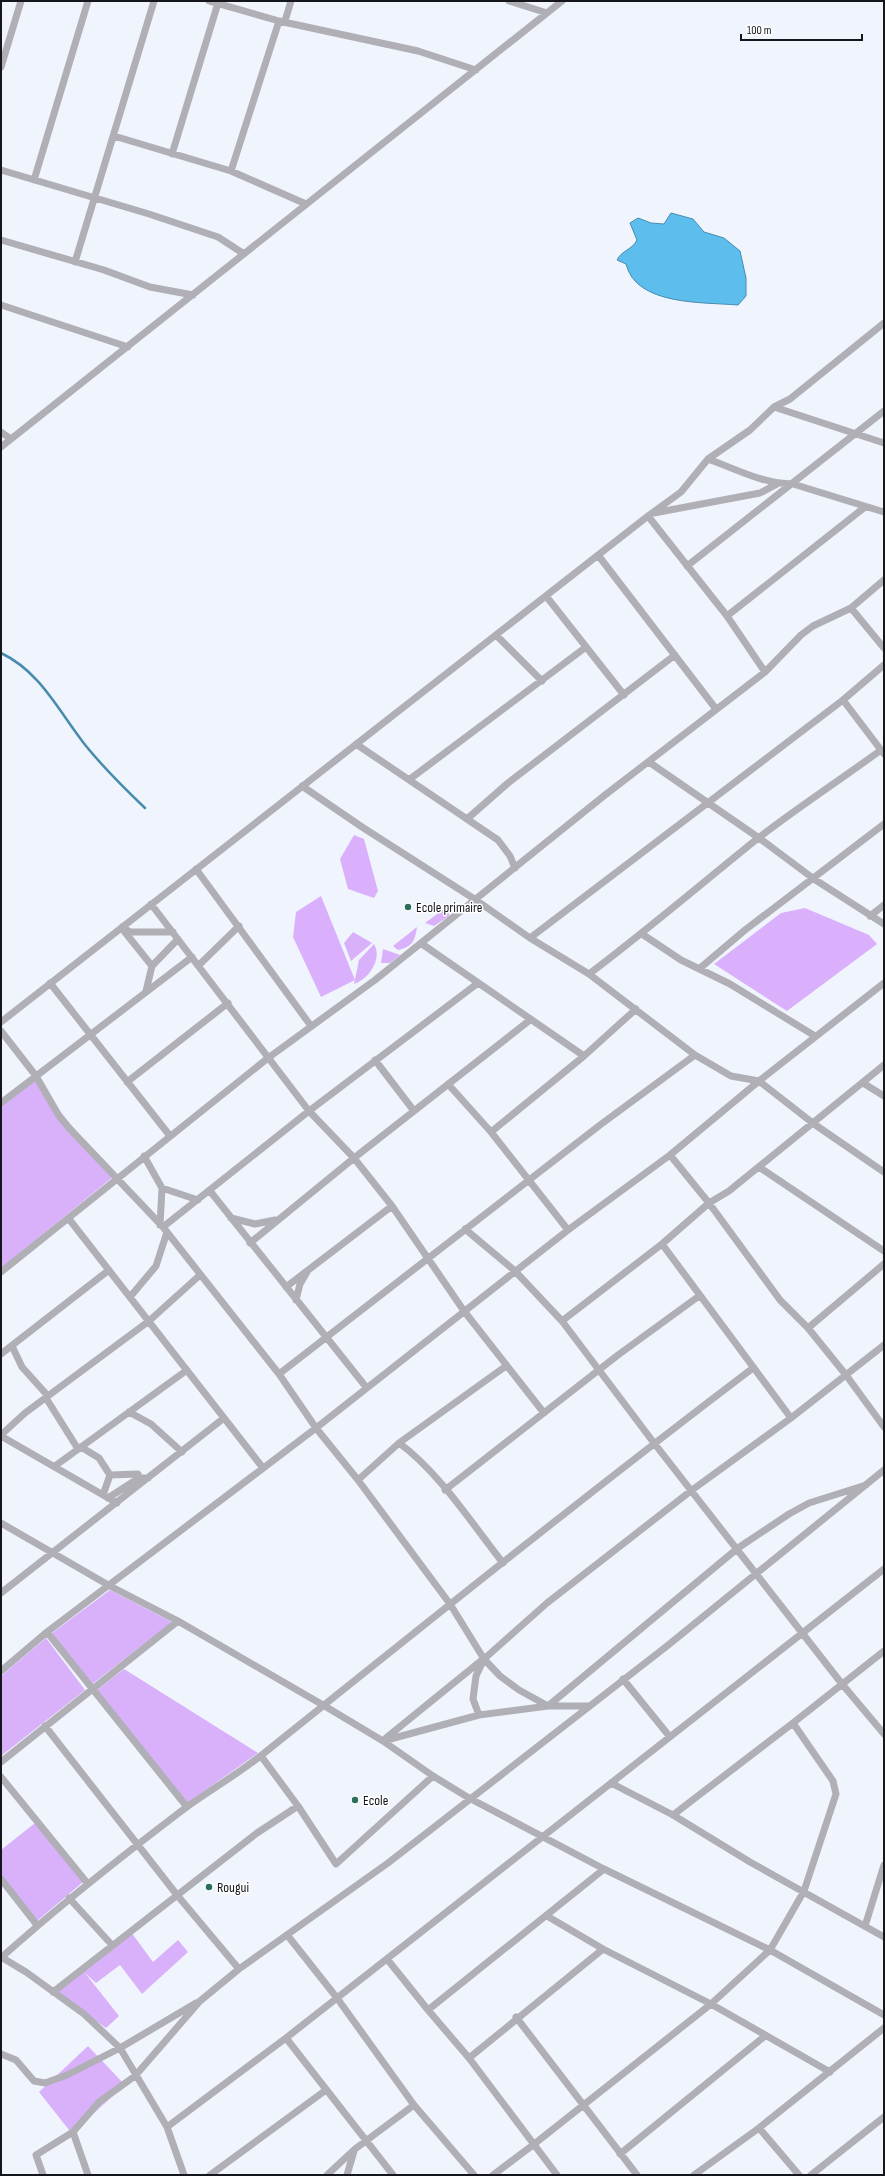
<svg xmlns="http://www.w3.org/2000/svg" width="885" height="2176" viewBox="0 0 885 2176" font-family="'Sofia Sans Condensed',sans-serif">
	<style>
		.green { fill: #d9b1fa }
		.forest { fill: #dab0fd }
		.water { fill: #5dbeee; stroke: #478caf }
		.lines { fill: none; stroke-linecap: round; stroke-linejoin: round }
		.stream { stroke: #478caf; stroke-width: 2.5 }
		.minor { stroke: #b0afb6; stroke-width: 7 }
		.poi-dot { fill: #2c6e5e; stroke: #fff; stroke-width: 1.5 }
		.labels { text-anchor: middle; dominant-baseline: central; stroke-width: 3; stroke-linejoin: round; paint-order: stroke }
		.poi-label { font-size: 14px; fill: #14161c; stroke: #fff; text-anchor: start }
	</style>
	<rect width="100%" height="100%" fill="#f0f4fd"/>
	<path class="green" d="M450,908L449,916L434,926L425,923L444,909Z
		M417,927C415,941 412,947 398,950L393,946Z
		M353,932L372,943L351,961L344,943Z
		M374,944C383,959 368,980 354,984L359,960Z
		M383,949L400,955L390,963H381Z
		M35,1080L113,1177L1,1268V1107Z
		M110,1590L172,1622L91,1685L52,1633Z
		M46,1638L85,1690L1,1756V1676Z
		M124,1669L258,1753L187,1803L96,1691Z
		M35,1823L83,1882L37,1921L1,1875V1850Z
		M131,1932L153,1962L178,1940L188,1952L142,1994L120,1965L96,1983L85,1973L119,2016L106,2028L55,1992Z
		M88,2046L125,2085L73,2132L69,2130L39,2092Z"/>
	<path class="forest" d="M354,835L364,839L378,891L374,898L348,889L340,859Z
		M321,896L355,980L321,997L293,937L296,912Z
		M805,908L869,935L877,944L787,1011L714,964L781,913Z"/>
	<path class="water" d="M671,213L693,219L704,232L724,238L740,251L746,278V296L738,305C704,302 636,306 626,264L617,260C622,250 632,250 637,240L630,223L638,218L651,223L664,224Z"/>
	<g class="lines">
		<path class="stream" d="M1,653C41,672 59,712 86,746C104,768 125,789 145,808"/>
		<path class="minor" d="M209,1L279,21L418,51L476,70
			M509,1L547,13
			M285,21L291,1
			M1,67L21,1
			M114,136L231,171L306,204
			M172,154L218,3
			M1,170L149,214L218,237L244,254
			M231,171L279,21
			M34,180L88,1
			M1,240L104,270L150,287L193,295
			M75,262L154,1
			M1,305L128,347
			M774,407L884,443
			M1,432L11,439
			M1,447L562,1
			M708,459C736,469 763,484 793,484L884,512
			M654,513L760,493L777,484
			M648,516L727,616L765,672
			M598,555L716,709
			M687,566L884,411
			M546,596L624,695
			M851,608L884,648
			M727,616L865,507
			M496,635L542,681
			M843,700L884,754
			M356,744L498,840L510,856L515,868
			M649,762L759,838L814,879L884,924
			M410,779L586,647
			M302,786L362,827L476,900L530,938L589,974L695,1055L731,1076L759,1081L814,1124L884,1172
			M467,819L508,783L675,655
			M196,869L311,1026
			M151,904L309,1111L354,1158L392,1206L464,1311L544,1413
			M870,916L884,905
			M122,927L130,932H173
			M124,931L152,966
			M642,934L681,960L730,984L815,1036
			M530,938L843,700L884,665
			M422,944L584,1056
			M199,965L239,926
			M699,969L745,930L884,824
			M589,974C646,931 701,884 757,839C797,808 840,780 881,750
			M50,983L170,1136
			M146,991L152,966L178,939
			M1,1022L648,516L681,492L708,459L750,430L774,407L790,399L884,323
			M1,1031L36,1076L59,1116L69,1128L163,1227L279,1374L316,1428L358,1480L450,1604L484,1659L500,1676L519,1690L548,1706L738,1548L789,1514L809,1503L866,1485
			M375,1060L414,1111
			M127,1082L228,1003
			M863,1083L884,1096
			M448,1084L491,1132L568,1230
			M1,1103L192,957
			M491,1132L584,1056L636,1009
			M670,1155L709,1203L780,1300L808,1328L846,1375L884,1427
			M144,1156L162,1188L160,1225
			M759,1167L884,1251
			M162,1188L198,1200
			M210,1191L366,1387
			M231,1218L255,1224L275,1220
			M69,1219L263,1468
			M163,1227L309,1111L478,983
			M465,1229L515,1271L562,1321L654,1443L842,1684L884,1734
			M250,1243L354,1158L530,1020
			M662,1244L791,1418
			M1,1272L268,1058L375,980L605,795L765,672L801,635L813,626L851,608L884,580
			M286,1287L392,1206
			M130,1297L156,1266L167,1232
			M296,1300L300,1284L307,1272
			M562,1321L662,1244L709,1203L729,1191L884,1065
			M808,1328L884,1264
			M12,1346L22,1367L48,1396
			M1,1354L109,1270
			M279,1374L600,1125L695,1055
			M46,1398L78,1449
			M129,1412L151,1424L182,1452
			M1,1435L25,1413L149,1321L200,1275
			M1,1436L117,1503
			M399,1443C438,1471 473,1525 503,1563
			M81,1447L99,1458L110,1475L103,1495
			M55,1466L187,1370
			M110,1475L138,1474L139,1478H148
			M358,1480L399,1443L506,1366
			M445,1490L618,1355L699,1296
			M108,1498L139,1478
			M1,1523L110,1586L178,1621L323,1705L383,1741L433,1776L469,1798L604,1869L770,1950L884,2015
			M1,1593L224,1418
			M47,1632L187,1807
			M1,1671L47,1632L316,1428L568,1230L670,1155L759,1081L884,983
			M623,1679L670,1737
			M479,1715L548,1706H588
			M45,1726L177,1895L239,1969
			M386,1738L482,1660
			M383,1741L479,1715L473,1699L476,1676L484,1659L547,1603L692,1490L791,1418L884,1345
			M261,1756L298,1806L336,1864L433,1776
			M1,1762L178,1621
			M1,1777L88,1884
			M611,1783L673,1815L750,1862L884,1937
			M673,1815L793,1723L884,1651
			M1,1879L37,1925
			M69,1898L112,1945
			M547,1916L603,1949L711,2004L830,2072
			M865,1926L884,1865
			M288,1936L337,1998L414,2105L474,2175
			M1,1957L26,1972L84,2014L120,2048L167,2127L184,2175
			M2,1957C60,1905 122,1856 184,1809C210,1790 238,1774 263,1754C425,1624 587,1494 753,1368
			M387,1959L428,2010L469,2058L557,2175
			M53,1992L257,1833L298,1806
			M428,2010L604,1869
			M516,2017L637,2175
			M286,2038L393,2175
			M1,2054L16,2060L34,2081L45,2083L67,2075L120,2048L196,2003
			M469,2058L603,1949
			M167,2127L286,2038L884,1569
			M759,2128L799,2175
			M73,2132L88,2175
			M620,2154L765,2036
			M43,2175L36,2155L73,2132L99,2102L135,2076L200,2001L239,1969L388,1863L667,1646L884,1470
			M210,2175L326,2090
			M327,2175L355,2149L414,2105
			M347,2175L354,2151
			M493,2175L533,2145L711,2004L770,1950L804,1891L836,1794L833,1781L793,1723
			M694,2175L759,2128L884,2028
			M811,2175L884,2117"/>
	</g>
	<g class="poi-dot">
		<circle cx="408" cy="907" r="4"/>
		<circle cx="355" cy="1800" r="4"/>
		<circle cx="209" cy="1887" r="4"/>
	</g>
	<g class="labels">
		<g class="poi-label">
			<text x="416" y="907">Ecole primaire</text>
			<text x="363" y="1800">Ecole</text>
			<text x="217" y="1887">Rougui</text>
		</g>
	</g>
	<rect width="885" height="2176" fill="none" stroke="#14161c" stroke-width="4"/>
	<path d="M741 34v6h121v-6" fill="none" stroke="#14161c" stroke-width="2"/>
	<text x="747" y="34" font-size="12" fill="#14161c" stroke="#ffffff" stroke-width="3" paint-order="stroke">100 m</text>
</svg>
